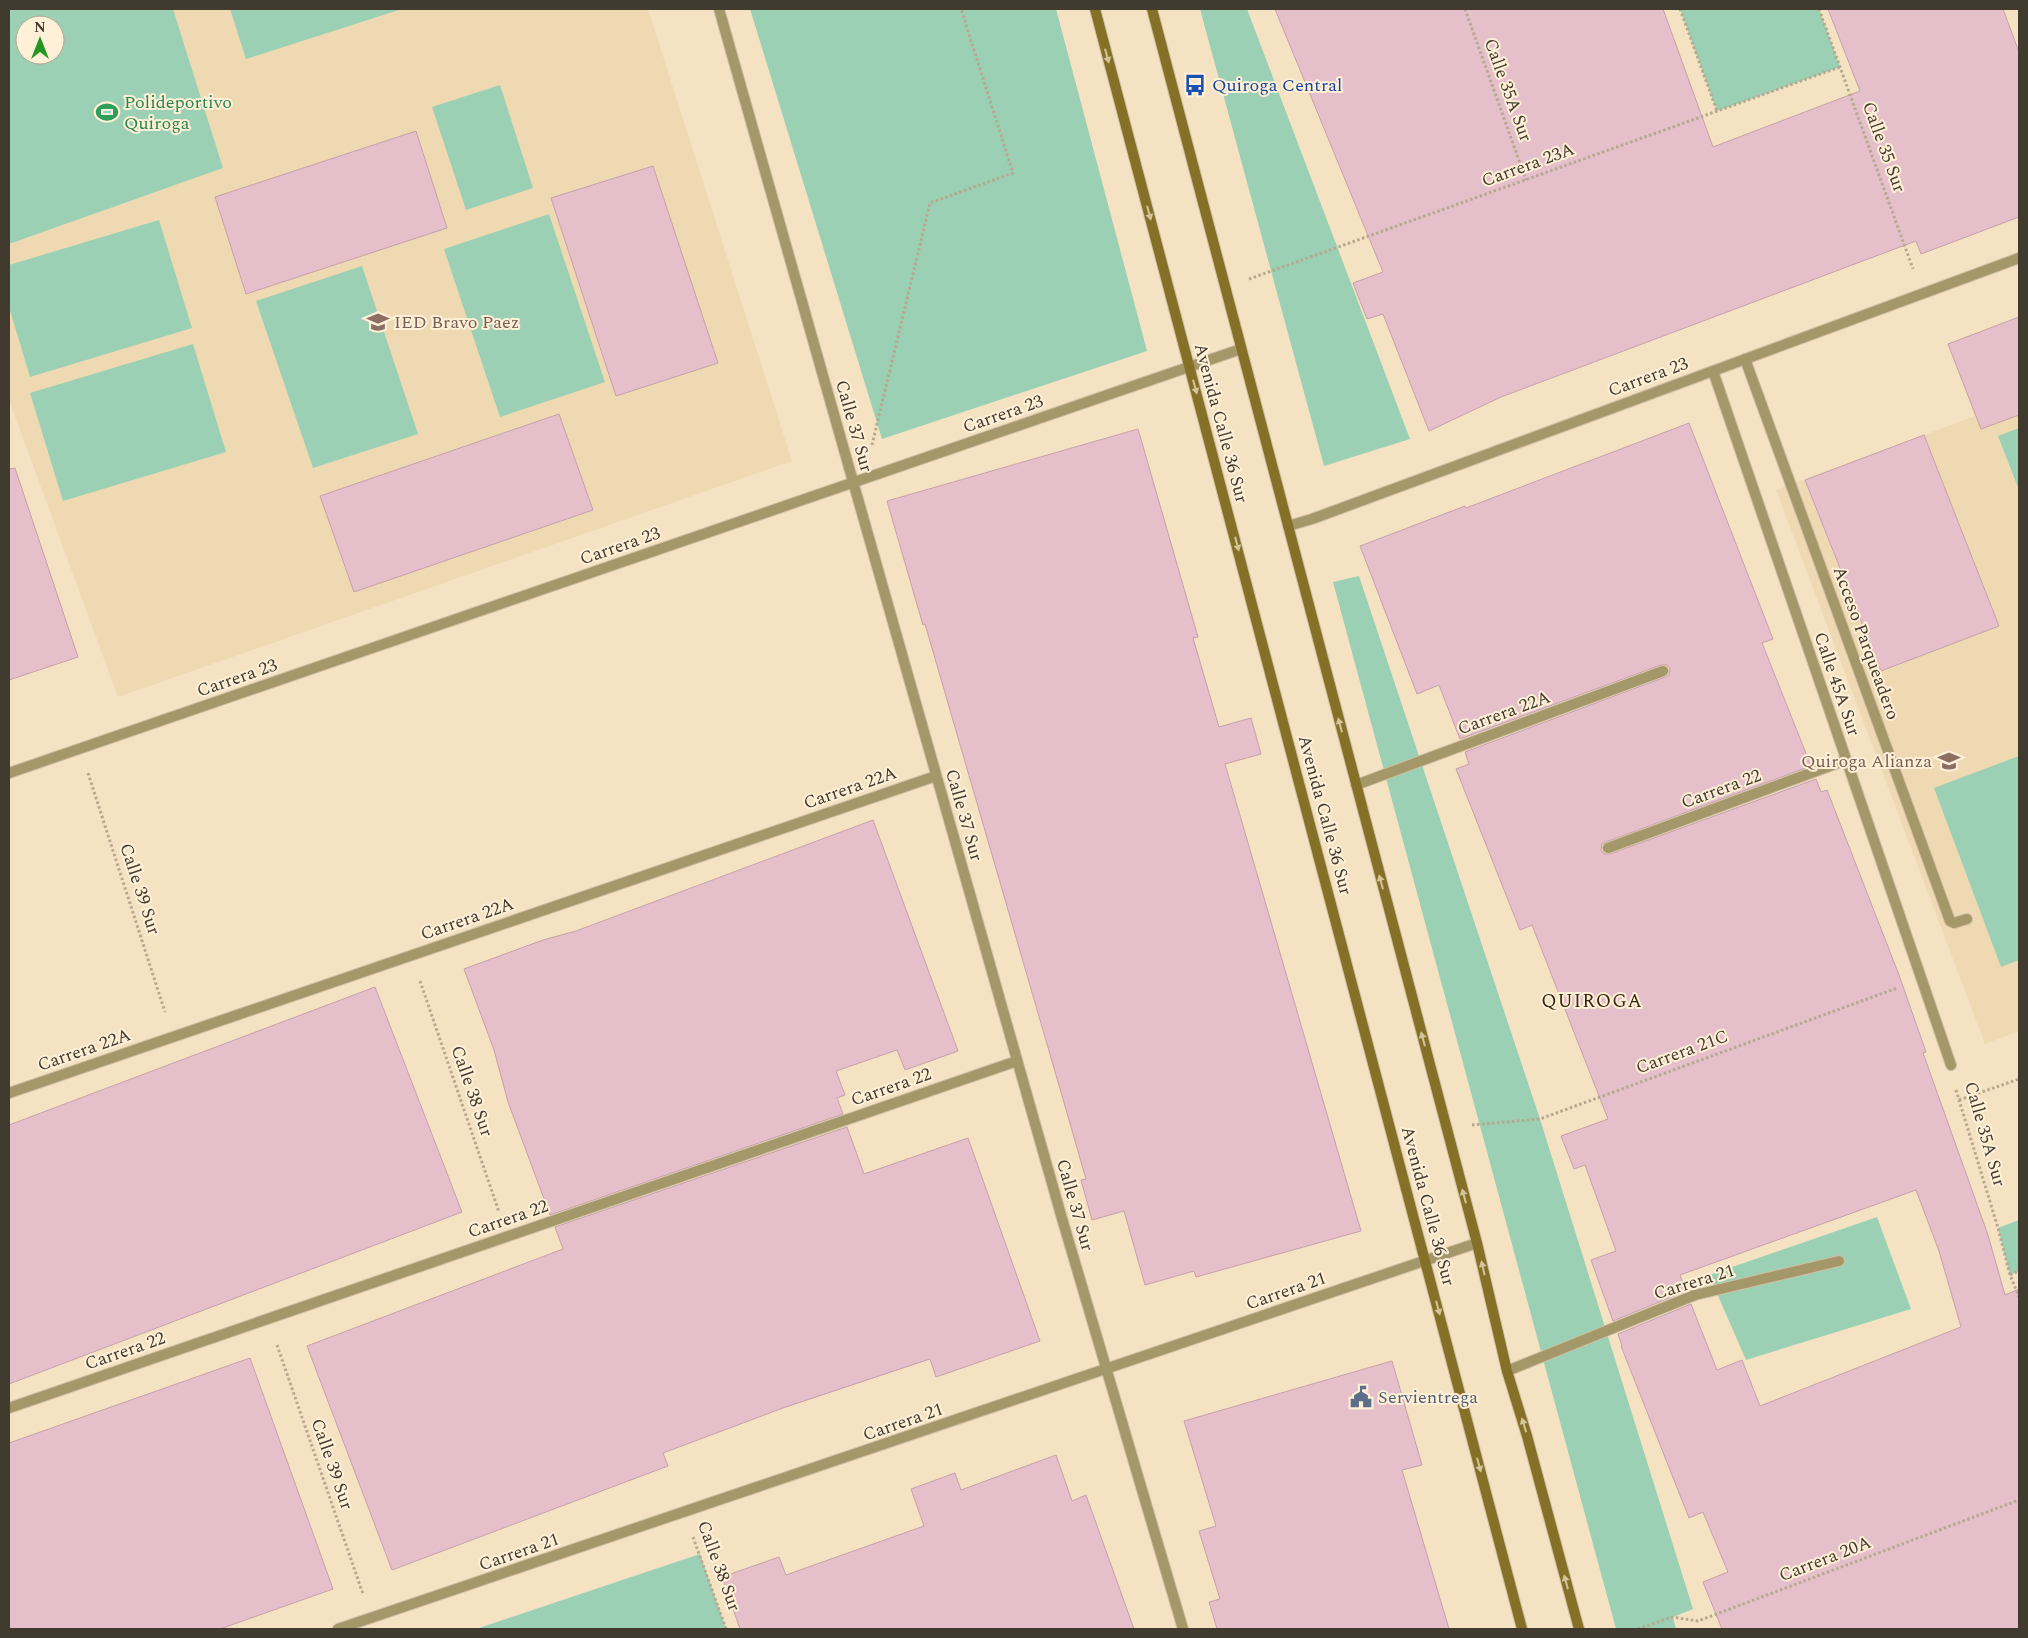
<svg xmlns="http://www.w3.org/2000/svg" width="2028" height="1638" viewBox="0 0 2028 1638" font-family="Spectral,serif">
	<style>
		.built { fill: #efd9b3 }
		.green { fill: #9bd0b4; fill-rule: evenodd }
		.building { fill: #e5bfca; stroke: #c5a0ab }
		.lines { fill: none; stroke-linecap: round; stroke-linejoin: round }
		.service-casing { stroke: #d1c0a5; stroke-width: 12 }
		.minor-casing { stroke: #d1c0a5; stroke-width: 12 }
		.secondary-casing { stroke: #d1c0a5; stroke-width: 12 }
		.path { stroke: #b6a88f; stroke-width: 3; stroke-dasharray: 2.5 2.5; stroke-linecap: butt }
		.service { stroke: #a4976a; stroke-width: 10 }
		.minor { stroke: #a4976a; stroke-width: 10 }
		.secondary { stroke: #847127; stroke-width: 10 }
		.oneway { fill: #d4c499 }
		.labels { text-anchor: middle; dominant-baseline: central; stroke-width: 4; stroke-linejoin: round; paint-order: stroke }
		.transit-label { font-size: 18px; fill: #164399; stroke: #fff0d7; text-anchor: start }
		.street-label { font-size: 18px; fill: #413a2e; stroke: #fff0d7 }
		.leisure-label { font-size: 18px; fill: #27864d; stroke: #fff0d7; text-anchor: start }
		.education-label { font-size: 18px; fill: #785e54; stroke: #fff0d7; text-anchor: start }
		.service-label { font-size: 18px; fill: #4e5e75; stroke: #fff0d7; text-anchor: start }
		.neighbourhood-label { font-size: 19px; letter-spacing: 1px; fill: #35270d; stroke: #fff0d7 }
	</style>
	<rect width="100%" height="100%" fill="#f5e2c3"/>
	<path class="built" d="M173,9H648L792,461L118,697L9,400V244L223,168Z
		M2019,317V1031L1985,1044L1776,490L1975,416L1948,344Z"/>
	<path class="green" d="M9,9H173L223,168L9,244ZM25,25H55V55H25Z
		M230,9H402L246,59Z
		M750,9H1056L1147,351L882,439Z
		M1200,9H1247L1410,439L1324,466Z
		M1680,9H1819L1840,67L1717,111Z
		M500,85L533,188L466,210L432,107Z
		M549,214L605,382L500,417L444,249Z
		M159,220L192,328L30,377L9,307V265Z
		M362,266L418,434L313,468L256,301Z
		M193,344L226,452L63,501L30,393Z
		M2019,428V490L1998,436Z
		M1359,576L1540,1119L1693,1609L1673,1617L1676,1629H1616L1333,582Z
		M2019,756V960L2001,967L1934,788Z
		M1877,1217L1911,1309L1746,1360L1709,1275Z
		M2019,1220V1271L2010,1275L1998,1228Z
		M700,1554L726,1629H476Z"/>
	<path class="building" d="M1275,9H1663L1713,147L1860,91L1828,9H2003L2019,52V217L1921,254L1916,241L1501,397L1429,431L1383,314L1367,319L1353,283L1383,272Z
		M416,131L447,228L246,294L215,197Z
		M653,166L718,363L616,396L551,198Z
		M2019,317V415L1981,429L1948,344Z
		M559,414L593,510L354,592L320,496Z
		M1689,423L1773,639L1762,643L1811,766L1606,842L1602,844L1601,850L1604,854H1610L1816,779L1821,792L1827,790L1899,975L1926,1052L1923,1053L1988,1235L2005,1295L2019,1289V1629H1722L1703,1582L1728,1572L1703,1512L1689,1518L1621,1346H1622L1618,1334L1691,1304L1717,1370L1742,1360L1760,1406L1961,1327L1939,1251L1916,1190L1680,1275L1686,1291L1613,1321L1591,1260L1616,1251L1585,1165L1574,1169L1561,1136L1608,1119L1532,925L1520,930L1456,769L1469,764L1465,752L1665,677L1669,675L1670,669L1667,665H1661L1460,739L1439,685L1417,694L1360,546L1465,506L1466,508Z
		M1138,429L1198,637L1193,638L1219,727L1251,718L1261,754L1225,764L1361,1231L1196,1277L1194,1271L1145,1285L1124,1211L1092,1220L1081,1180L1086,1179L1065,1106L925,624L923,625L887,501Z
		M1924,435L1999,626L1881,671L1805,480Z
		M15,468L78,657L9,680V469Z
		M873,820L958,1051L905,1070L897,1050L836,1071L845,1095L837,1098L843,1114L550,1215L508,1102L494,1050L464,969L543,940L576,931Z
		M375,987L462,1212L9,1384V1125Z
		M847,1127L864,1174L968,1138L1040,1341L936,1377L930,1359L783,1408L663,1453L668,1466L392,1570L307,1346L563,1249L555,1227Z
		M250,1358L333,1589L220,1629H9V1443Z
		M1392,1361L1422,1465L1402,1470L1449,1629H1217L1209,1602L1220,1599L1199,1531L1216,1526L1184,1421Z
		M1056,1455L1072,1501L1086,1495L1134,1629H740L722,1577L779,1557L786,1575L924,1526L911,1489L955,1473L961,1490Z"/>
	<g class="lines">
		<g class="service-casing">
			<path id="service" d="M1745,359L1950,921L1954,923L1967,919
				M1507,1371L1695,1295L1839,1261"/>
		</g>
		<g class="minor-casing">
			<path id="minor" d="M719,9L1061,1215L1183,1629
				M1713,371L1951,1065
				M1288,526L1312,519L2019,258
				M9,773L1241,349
				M1356,785L1663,671
				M1608,848L1846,760
				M9,1093L936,776
				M9,1408L1017,1061
				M338,1629L1477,1243"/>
		</g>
		<g class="secondary-casing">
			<path id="secondary" d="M1095,9L1522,1629
				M1152,9L1477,1243L1507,1371L1527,1436L1579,1629"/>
		</g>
		<path class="path" d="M1465,9L1526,180
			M1680,9L1717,111
			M1819,9L1913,269
			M1249,279L1840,67
			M872,445L930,203L1013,173L961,9
			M88,773L165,1012
			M420,981L499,1212
			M1956,1090L1998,1228L2010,1275L2019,1297
			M1959,1100L2019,1079
			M1472,1125L1540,1119L1897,988
			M2010,1275L2019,1271
			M277,1345L363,1594
			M693,1537L726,1629
			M1638,1629L1672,1617L1698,1621L2019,1500"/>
		<use href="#service" class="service"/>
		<use href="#minor" class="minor"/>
		<use href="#secondary" class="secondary"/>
	</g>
	<defs><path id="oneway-solid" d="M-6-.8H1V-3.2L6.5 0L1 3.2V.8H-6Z" transform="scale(1.25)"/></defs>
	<g class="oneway">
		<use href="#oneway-solid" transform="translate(1107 56) rotate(75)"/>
		<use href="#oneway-solid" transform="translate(1149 213) rotate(75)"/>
		<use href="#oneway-solid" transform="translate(1195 387) rotate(75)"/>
		<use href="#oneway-solid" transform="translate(1237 544) rotate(75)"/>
		<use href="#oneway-solid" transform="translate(1340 725) rotate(-105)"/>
		<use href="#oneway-solid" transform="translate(1381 882) rotate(-105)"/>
		<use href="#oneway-solid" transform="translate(1423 1039) rotate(-105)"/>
		<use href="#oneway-solid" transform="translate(1464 1196) rotate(-105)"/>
		<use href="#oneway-solid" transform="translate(1483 1268) rotate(-103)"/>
		<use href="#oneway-solid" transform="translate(1438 1308) rotate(75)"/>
		<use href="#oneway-solid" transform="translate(1524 1425) rotate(-107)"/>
		<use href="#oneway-solid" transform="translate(1479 1465) rotate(75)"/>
		<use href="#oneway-solid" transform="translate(1566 1582) rotate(-105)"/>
	</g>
	<defs>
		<g id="bus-bare" transform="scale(1.725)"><path d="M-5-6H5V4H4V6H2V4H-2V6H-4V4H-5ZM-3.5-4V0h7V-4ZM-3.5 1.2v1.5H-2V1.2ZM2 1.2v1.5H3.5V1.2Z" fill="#1a4fb4" stroke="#fff0d7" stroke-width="2.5" paint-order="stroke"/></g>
		<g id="stadium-bare" transform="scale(1.725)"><path d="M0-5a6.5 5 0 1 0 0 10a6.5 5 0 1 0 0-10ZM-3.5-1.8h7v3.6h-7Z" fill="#2e9e5b" stroke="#fff0d7" stroke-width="2.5" paint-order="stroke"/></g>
		<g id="school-bare" transform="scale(1.725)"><path d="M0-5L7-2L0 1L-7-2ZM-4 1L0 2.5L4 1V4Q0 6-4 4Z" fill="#8d6e63" stroke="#fff0d7" stroke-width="2.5" paint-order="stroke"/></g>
		<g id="civic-bare" transform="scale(1.725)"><path d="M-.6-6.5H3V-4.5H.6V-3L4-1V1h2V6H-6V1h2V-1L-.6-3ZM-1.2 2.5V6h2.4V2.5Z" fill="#5c6f8a" stroke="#fff0d7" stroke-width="2.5" paint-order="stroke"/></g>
	</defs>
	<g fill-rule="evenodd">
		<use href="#bus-bare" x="1195" y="85"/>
		<use href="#stadium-bare" x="107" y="112"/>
		<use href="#school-bare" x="378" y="322"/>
		<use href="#school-bare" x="1949" y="761"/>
		<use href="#civic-bare" x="1361" y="1397"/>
	</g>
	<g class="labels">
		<g class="transit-label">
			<text x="1212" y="85">Quiroga Central</text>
		</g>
		<g class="street-label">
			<text transform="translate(1508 90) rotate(70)">Calle 35A Sur</text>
			<text transform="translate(1884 147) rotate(70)">Calle 35 Sur</text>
			<text transform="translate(1528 165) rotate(-20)">Carrera 23A</text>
			<text transform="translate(1648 377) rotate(-20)">Carrera 23</text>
			<text transform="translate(1003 414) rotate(-19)">Carrera 23</text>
			<text transform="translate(1221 423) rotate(75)">Avenida Calle 36 Sur</text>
			<text transform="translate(854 426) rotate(74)">Calle 37 Sur</text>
			<text transform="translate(620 546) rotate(-19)">Carrera 23</text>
			<text transform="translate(1866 643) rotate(70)">Acceso Parqueadero</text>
			<text transform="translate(237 678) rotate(-19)">Carrera 23</text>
			<text transform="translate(1837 684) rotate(71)">Calle 45A Sur</text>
			<text transform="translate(1504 713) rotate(-20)">Carrera 22A</text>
			<text transform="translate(850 788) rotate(-19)">Carrera 22A</text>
			<text transform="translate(1721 789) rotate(-20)">Carrera 22</text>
			<text transform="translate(964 815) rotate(74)">Calle 37 Sur</text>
			<text transform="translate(1325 815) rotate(75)">Avenida Calle 36 Sur</text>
			<text transform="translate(140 889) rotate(72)">Calle 39 Sur</text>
			<text transform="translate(467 919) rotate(-19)">Carrera 22A</text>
			<text transform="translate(84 1050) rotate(-19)">Carrera 22A</text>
			<text transform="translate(1682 1052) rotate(-20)">Carrera 21C</text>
			<text transform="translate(891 1087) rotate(-19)">Carrera 22</text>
			<text transform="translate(472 1091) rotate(71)">Calle 38 Sur</text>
			<text transform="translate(1985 1134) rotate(74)">Calle 35A Sur</text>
			<text transform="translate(1075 1205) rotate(74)">Calle 37 Sur</text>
			<text transform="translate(1428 1206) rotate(75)">Avenida Calle 36 Sur</text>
			<text transform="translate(508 1219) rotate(-19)">Carrera 22</text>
			<text transform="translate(1694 1282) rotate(-17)">Carrera 21</text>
			<text transform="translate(1286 1291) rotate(-19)">Carrera 21</text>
			<text transform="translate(125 1351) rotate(-19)">Carrera 22</text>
			<text transform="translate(903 1422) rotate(-19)">Carrera 21</text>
			<text transform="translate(332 1464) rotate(71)">Calle 39 Sur</text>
			<text transform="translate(519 1552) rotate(-19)">Carrera 21</text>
			<text transform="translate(1825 1559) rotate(-21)">Carrera 20A</text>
			<text transform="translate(719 1566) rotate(70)">Calle 38 Sur</text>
		</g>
		<g class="leisure-label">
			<text x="124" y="102">Polideportivo<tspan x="124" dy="21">Quiroga</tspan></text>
		</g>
		<g class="education-label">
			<text x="394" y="322">IED Bravo Paez</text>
			<text x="1932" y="761" text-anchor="end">Quiroga Alianza</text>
		</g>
		<g class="service-label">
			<text x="1378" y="1397">Servientrega</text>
		</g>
		<g class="neighbourhood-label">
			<text x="1592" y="1001">QUIROGA</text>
		</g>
	</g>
	<rect width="2028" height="1638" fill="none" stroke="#413a2e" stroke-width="20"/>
	<g transform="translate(40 40)"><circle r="24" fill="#fff0d7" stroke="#b3a793"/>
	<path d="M0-4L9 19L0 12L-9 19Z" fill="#259623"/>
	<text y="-8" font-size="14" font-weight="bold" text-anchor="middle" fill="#413a2e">N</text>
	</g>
</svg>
